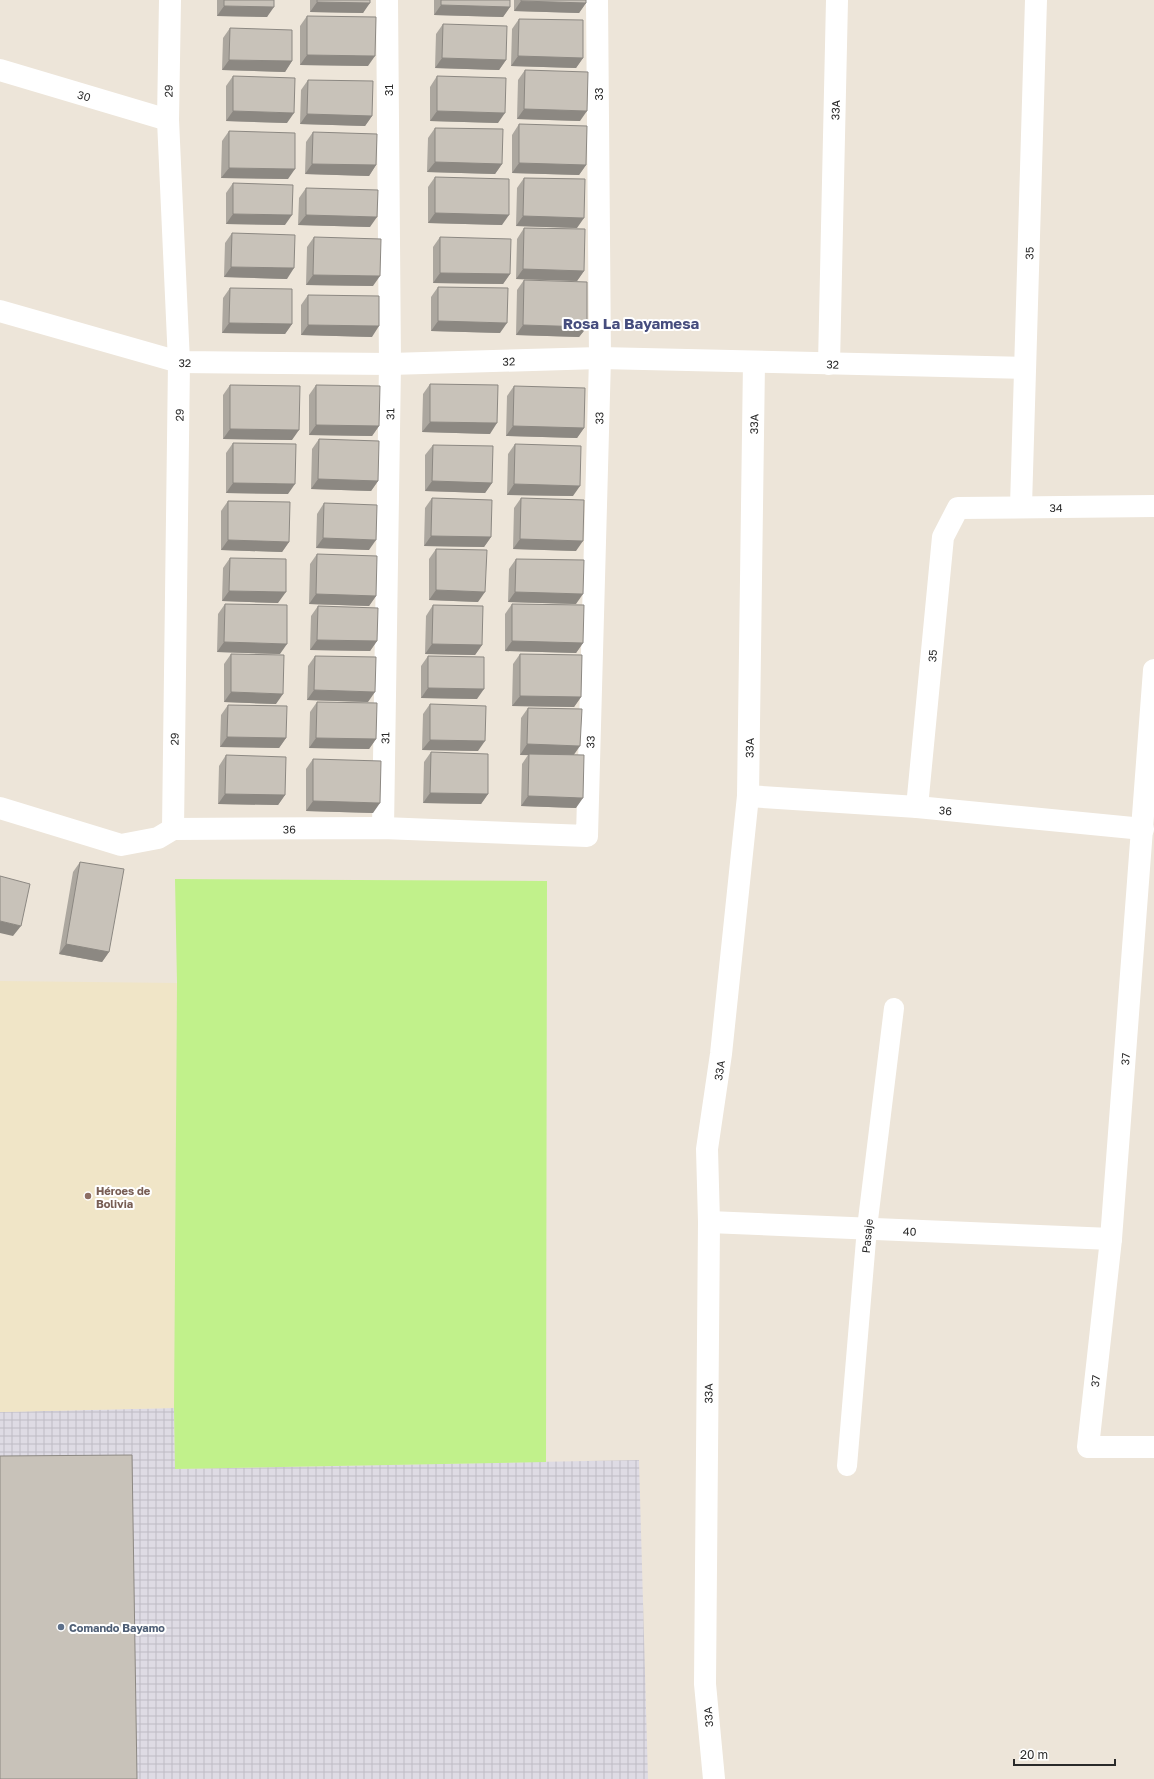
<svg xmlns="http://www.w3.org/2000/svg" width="1154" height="1779" viewBox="0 0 1154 1779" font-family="'Golos Text',sans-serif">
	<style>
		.industrial { fill: url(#industrial-grid) }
		.education { fill: #f0e5c7 }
		.pitch { fill: #c1f18b }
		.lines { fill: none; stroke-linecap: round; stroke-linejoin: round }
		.lane { stroke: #fff; stroke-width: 20 }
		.street { stroke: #fff; stroke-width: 22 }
		.wall { fill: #aca79f }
		.shaded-wall { fill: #8c8882 }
		.building { fill: #c8c2b9; stroke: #8c8882 }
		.education-dot { fill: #8d6e63; stroke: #fff; stroke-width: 1.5 }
		.service-dot { fill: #5c6f8a; stroke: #fff; stroke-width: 1.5 }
		.labels { text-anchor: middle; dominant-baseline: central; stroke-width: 4; stroke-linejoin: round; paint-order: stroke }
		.street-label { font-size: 11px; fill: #292929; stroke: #fff }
		.education-label { font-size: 11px; font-weight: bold; fill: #785e54; stroke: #fff; text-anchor: start }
		.service-label { font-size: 11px; font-weight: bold; fill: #4e5e75; stroke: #fff; text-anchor: start }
		.district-label { font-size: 15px; font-weight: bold; fill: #464d7e; stroke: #fff }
	</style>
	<defs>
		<pattern id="industrial-grid" width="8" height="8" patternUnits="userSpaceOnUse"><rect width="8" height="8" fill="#dedbe4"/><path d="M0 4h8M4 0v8" fill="none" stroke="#bebcc4"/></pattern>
	</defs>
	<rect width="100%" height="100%" fill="#ede5d9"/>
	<path class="industrial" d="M174,1408L175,1469L639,1460L648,1779H0V1412Z"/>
	<path class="education" d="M0,981L177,983L174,1408L0,1412Z"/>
	<path class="pitch" d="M175,879L547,881L546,1462L175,1469L174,1408L177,983Z"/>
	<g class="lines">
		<path class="lane" id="s1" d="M847,1466L867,1228L894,1008"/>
		<g class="street">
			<path d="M170,0L168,120L179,362L173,829"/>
			<path id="s2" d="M0,70L168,120"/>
			<path id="s3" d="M0,311L179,362L390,364L600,358L1025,368"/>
			<path id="s4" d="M829,364L837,0"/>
			<path id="s5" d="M1021,506C1025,337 1032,169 1036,0"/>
			<path d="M1154,670L1111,1239L1088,1447H1154"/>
			<path id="s6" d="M748,796L917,807L1143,829"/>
			<path id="s7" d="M917,807L943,537L958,508L1154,506"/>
			<path id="s8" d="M0,808L121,845L158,838L173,829L383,828L587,836L600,358L597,0"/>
			<path id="s9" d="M383,828L390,364L387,0"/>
			<path id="s10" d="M709,1222L1111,1239"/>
			<path id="s11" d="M714,1779L705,1684L709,1222L707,1149L721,1054L748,796L754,362"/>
		</g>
	</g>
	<path class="wall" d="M217,0H274L267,17L217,16Z
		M310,0H370L363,13L310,12Z
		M434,0H510V7L503,17L434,15Z
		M514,0H586V3L579,13L514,11Z
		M307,16L368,66L300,65V26Z
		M519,19L583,58L576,68L511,66L512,29Z
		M443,24L506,60L499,70L435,68L436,34Z
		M230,28L292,61L285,72L222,70L223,38Z
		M525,70L580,121L517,119L518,80Z
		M233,76L287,123L226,121V86Z
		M437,76L498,123L430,121V87Z
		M308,80L372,116L365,126L300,124L301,90Z
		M519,124L586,165L579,175L512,173V135Z
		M435,128L502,164L495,174L427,172L428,138Z
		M229,131L288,179L221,178L222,141Z
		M313,132L376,165L369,176L305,174L306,142Z
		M435,177L502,225L428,223V187Z
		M524,178L577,228L516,226L517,188Z
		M233,183L285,225L226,224V193Z
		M306,188L370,227L298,225L299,198Z
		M524,228L584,271L577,281L516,279L517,239Z
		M232,233L287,279L224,277L225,243Z
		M314,237L373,286L306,285L307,247Z
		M440,237L510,274L503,284L433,283V247Z
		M524,280L587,327L579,337L516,335L517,290Z
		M438,287L500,333L431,331V297Z
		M230,288L292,324L285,334L222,333L223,298Z
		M308,295L372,337L301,335V305Z
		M430,384L490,434L422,432L423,394Z
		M230,385L292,440L223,439V395Z
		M316,385L379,426L372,436L309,435V395Z
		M514,386L584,428L577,438L506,436L507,396Z
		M319,439L378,481L371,491L311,489L312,449Z
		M233,443L288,494L226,493V453Z
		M515,444L573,496L507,495L508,454Z
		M433,445L492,483L485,493L425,491V455Z
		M432,498L491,537L484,547L424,546L425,508Z
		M521,498L576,551L513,549L514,508Z
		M228,501L289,542L282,552L221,550V511Z
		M324,503L369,550L316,548L317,514Z
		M436,549L478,602L429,600V559Z
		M317,554L376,596L369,606L309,604L310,564Z
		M230,558L278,603L222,601L223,568Z
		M516,559L576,604L508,602L509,569Z
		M225,604L280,654L217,652L218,614Z
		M512,604L583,643L576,653L505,651V614Z
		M433,605L482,645L475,655L425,654L426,616Z
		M318,606L377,641L370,651L310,650L311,616Z
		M231,654L276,704L224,702V664Z
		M520,654L581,697L574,707L512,706L513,664Z
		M315,656L368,702L307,700L308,666Z
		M428,656L477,699L421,698V666Z
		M317,702L376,739L369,749L309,748L310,712Z
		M430,704L478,751L422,750L423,714Z
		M228,705L286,738L279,748L220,747L221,715Z
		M528,708L574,755L576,808L521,806L522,764L528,755H520L521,718Z
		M431,752L488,794L481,804L423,803L424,762Z
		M226,755L285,795L278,805L218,804L219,766Z
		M313,759L373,813L306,811V769Z
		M80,862L109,952L102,962L59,954L73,872Z"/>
	<path class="shaded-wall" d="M521,1L586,3L579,13L514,11Z
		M317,2L370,3L363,13L310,12Z
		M441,5L510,7L503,17L434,15Z
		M224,6L274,7L267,17L217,16Z
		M307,55L375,56L368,66L300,65Z
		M518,56L583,58L576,68L511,66Z
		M442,58L506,60L499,70L435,68Z
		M229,60L292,61L285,72L222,70Z
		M524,109L587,111L580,121L517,119Z
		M233,111L294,113L287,123L226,121Z
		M437,111L505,113L498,123L430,121Z
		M307,114L372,116L365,126L300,124Z
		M435,162L502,164L495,174L427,172Z
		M519,163L586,165L579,175L512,173Z
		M312,164L376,165L369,176L305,174Z
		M229,168L295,169L288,179L221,178Z
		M435,213L509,215L502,225L428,223Z
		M233,214L292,215L285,225L226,224Z
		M306,215L377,217L370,227L298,225Z
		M523,216L584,218L577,228L516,226Z
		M231,267L294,268L287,279L224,277Z
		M523,269L584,271L577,281L516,279Z
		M440,273L510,274L503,284L433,283Z
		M313,275L380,276L373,286L306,285Z
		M438,321L507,323L500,333L431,331Z
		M229,323L292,324L285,334L222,333Z
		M308,325L379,326L372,337L301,335Z
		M523,325L587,327L579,337L516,335Z
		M430,422L497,423L490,434L422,432Z
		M316,425L379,426L372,436L309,435Z
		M513,426L584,428L577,438L506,436Z
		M230,429L299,430L292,440L223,439Z
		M318,479L378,481L371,491L311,489Z
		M432,481L492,483L485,493L425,491Z
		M233,483L295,484L288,494L226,493Z
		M514,484L580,486L573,496L507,495Z
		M431,536L491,537L484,547L424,546Z
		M323,538L376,540L369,550L316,548Z
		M520,539L583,541L576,551L513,549Z
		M228,540L289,542L282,552L221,550Z
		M436,590L485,592L478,602L429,600Z
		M229,591L286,592L278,603L222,601Z
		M515,592L583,594L576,604L508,602Z
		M316,594L376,596L369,606L309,604Z
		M317,640L377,641L370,651L310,650Z
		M512,641L583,643L576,653L505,651Z
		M224,642L287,644L280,654L217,652Z
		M432,644L482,645L475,655L425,654Z
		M428,688L484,689L477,699L421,698Z
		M314,690L375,692L368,702L307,700Z
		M231,692L283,694L276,704L224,702Z
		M520,696L581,697L574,707L512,706Z
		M227,737L286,738L279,748L220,747Z
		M316,738L376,739L369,749L309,748Z
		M430,740L485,741L478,751L422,750Z
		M527,744L580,746L573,756L520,755Z
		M430,793L488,794L481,804L423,803Z
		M225,794L285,795L278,805L218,804Z
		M528,796L583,798L576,808L521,806Z
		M313,801L380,803L373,813L306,811Z
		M0,921L21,926L13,936L0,933Z
		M66,944L109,952L102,962L59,954Z"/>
	<path class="building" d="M224,0H274V7L224,6Z
		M317,0H370V3L317,2Z
		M441,0H510V7L441,5Z
		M521,0H586V3L521,1Z
		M307,16L376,17L375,56L307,55Z
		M519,19L583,20V58L518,56Z
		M443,24L507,26L506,60L442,58Z
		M230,28L292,30V61L229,60Z
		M525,70L588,72L587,111L524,109Z
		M233,76L295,78L294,113L233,111Z
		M437,76L506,78L505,113L437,111Z
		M308,80L373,81L372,116L307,114Z
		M519,124L587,126L586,165L519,163Z
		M435,128L503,129L502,164L435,162Z
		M229,131L295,133V169L229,168Z
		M313,132L377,134L376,165L312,164Z
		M435,177L509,179V215L435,213Z
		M524,178L585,179L584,218L523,216Z
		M233,183L293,185L292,215L233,214Z
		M306,188L378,190L377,217L306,215Z
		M524,228L585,229L584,271L523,269Z
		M232,233L295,235L294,268L231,267Z
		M314,237L381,239L380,276L313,275Z
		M440,237L511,239L510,274L440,273Z
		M524,280L587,282V327L523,325Z
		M438,287L508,288L507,323L438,321Z
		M230,288L292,289V324L229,323Z
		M308,295L379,296V326L308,325Z
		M430,384L498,385L497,423L430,422Z
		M230,385L300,386L299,430L230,429Z
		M316,385L380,386L379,426L316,425Z
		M514,386L585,388L584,428L513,426Z
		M319,439L379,441L378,481L318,479Z
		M233,443L296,444L295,484L233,483Z
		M515,444L581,446L580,486L514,484Z
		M433,445L493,446L492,483L432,481Z
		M432,498L492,500L491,537L431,536Z
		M521,498L584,500L583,541L520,539Z
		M228,501L290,502L289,542L228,540Z
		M324,503L377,505L376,540L323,538Z
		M436,549L487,550L485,592L436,590Z
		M317,554L377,556L376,596L316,594Z
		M230,558L286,559V592L229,591Z
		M516,559L584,560L583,594L515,592Z
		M225,604L287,605V644L224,642Z
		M512,604L584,605L583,643L512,641Z
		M433,605L483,606L482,645L432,644Z
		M318,606L378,608L377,641L317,640Z
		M231,654L284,655L283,694L231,692Z
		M520,654L582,655L581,697L520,696Z
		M315,656L376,657L375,692L314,690Z
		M428,656L484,657V689L428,688Z
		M317,702L377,703L376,739L316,738Z
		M430,704L486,706L485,741L430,740Z
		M228,705L287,706L286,738L227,737Z
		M528,708L582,709L580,746L527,744Z
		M431,752L488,754V794L430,793Z
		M529,754L584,755L583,798L528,796Z
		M226,755L286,757L285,795L225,794Z
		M313,759L381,761L380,803L313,801Z
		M80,862L124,869L109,952L66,944Z
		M0,876L30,884L21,926L0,921Z
		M132,1455L137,1779H0V1456Z"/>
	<circle class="education-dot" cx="88" cy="1196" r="4"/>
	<circle class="service-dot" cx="61" cy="1627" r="4"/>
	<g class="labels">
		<g class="street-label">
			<text transform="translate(388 90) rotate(-90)">31</text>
			<text transform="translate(168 91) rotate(-89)">29</text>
			<text transform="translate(598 94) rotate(-90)">33</text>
			<text stroke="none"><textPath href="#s2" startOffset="88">30</textPath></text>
			<text stroke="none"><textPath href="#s4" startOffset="254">33A</textPath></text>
			<text stroke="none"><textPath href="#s5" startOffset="253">35</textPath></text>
			<text stroke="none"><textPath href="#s3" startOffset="192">32</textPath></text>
			<text stroke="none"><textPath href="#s3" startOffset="516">32</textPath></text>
			<text stroke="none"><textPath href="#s3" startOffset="840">32</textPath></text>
			<text stroke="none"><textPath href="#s9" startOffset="414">31</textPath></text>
			<text transform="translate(179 415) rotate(-89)">29</text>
			<text stroke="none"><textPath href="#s8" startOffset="1014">33</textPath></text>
			<text stroke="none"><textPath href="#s11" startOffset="1358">33A</textPath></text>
			<text stroke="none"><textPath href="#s7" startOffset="402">34</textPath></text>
			<text stroke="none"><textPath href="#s7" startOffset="152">35</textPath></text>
			<text stroke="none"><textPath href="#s9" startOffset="90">31</textPath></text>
			<text transform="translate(174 739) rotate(-89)">29</text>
			<text stroke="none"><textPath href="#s8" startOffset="690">33</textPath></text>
			<text stroke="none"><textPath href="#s11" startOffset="1034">33A</textPath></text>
			<text stroke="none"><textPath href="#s6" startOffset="198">36</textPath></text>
			<text stroke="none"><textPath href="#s8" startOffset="298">36</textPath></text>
			<text transform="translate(1125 1059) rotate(-86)">37</text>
			<text stroke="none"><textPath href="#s11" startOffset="710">33A</textPath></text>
			<text stroke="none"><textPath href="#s10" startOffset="201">40</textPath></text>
			<text stroke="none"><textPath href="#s1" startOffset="231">Pasaje</textPath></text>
			<text transform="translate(1095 1381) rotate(-84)">37</text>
			<text stroke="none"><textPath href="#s11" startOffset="386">33A</textPath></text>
			<text transform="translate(708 1717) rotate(-95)">33A</text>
		</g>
		<g class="education-label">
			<text x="96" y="1190">Héroes de<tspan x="96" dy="13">Bolivia</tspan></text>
		</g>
		<g class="service-label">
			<text x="69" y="1627">Comando Bayamo</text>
		</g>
		<g class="district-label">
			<text x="631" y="323">Rosa La Bayamesa</text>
		</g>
	</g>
	<path d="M1014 1759v6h101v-6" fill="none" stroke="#292929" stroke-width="2"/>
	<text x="1020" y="1759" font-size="12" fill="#292929" stroke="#ffffff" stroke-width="3" paint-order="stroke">20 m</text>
</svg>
